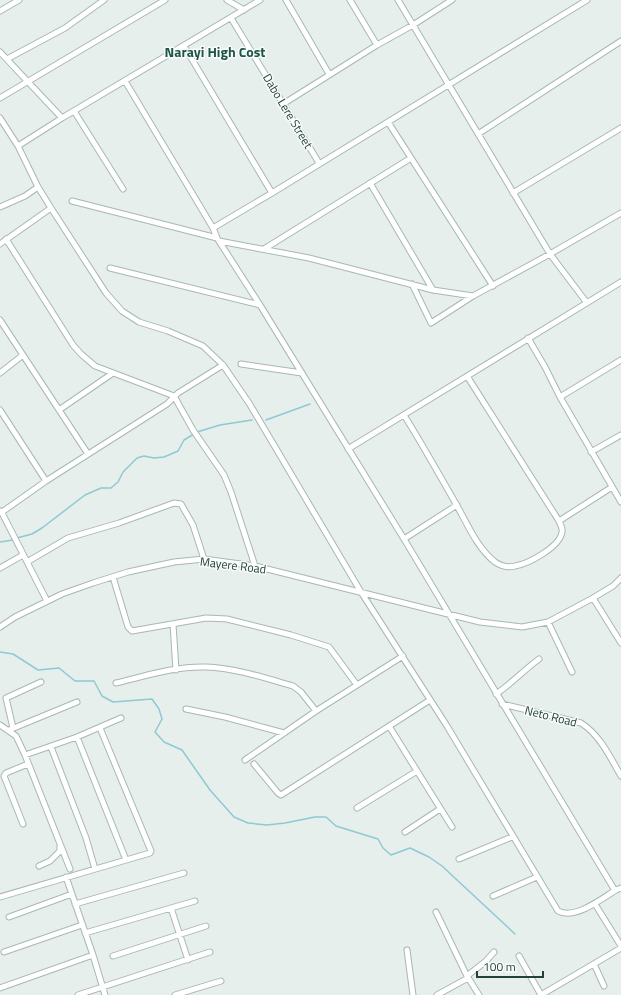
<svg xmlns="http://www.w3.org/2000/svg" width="621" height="995" viewBox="0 0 621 995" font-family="'Titillium Web',sans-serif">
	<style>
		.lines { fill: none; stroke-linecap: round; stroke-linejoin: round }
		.stream { stroke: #8ec9d4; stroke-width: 1.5 }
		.minor-casing { stroke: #a8b8b2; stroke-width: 7 }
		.minor { stroke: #fff; stroke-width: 5 }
		.labels { text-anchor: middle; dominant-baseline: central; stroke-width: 3; stroke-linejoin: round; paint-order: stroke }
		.street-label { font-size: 12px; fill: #24423a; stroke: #f7fbf9 }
		.quarter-label { font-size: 14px; font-weight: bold; fill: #1f5548; stroke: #f7fbf9 }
	</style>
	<rect width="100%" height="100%" fill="#e6efeb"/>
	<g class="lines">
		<path class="stream" d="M266,420L310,404
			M197,432L220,425L252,420
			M17,538L32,534L42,528L85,495L101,488H111L118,482L123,472L137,458L144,456L154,458L164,457L178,451L184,440L194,434
			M0,542L13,540
			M0,652L13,654L38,670L59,668L75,681H94L102,696L113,702L152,699L159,709L162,719L155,732L164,742L182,750L210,790L234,817L248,823L267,825L285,823L315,817H326L336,826L378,839L383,848L391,855L410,848L429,857L442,866L515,934"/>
		<g class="minor-casing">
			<path id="minor" d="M227,0L244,10
				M286,0L329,74
				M350,0L377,45
				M398,0L550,254L587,303
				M0,11L19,0
				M231,18L319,163
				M184,46L272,193
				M0,52L62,118
				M7,59L65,28L104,0
				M125,81L213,228L217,238L260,305L404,539L614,889L616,890L621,888
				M0,98L165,0
				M283,104L377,45L413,25L452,0
				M74,111L123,189
				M0,118L18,146L38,187L51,208L106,293L122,311L139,322L168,331L203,346L223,365L249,403L361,592L447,726L558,911C575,920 601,899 616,890
				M388,122L493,286
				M478,134L621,41
				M18,146L62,118L260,0
				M370,183L433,290
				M513,193L621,128
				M72,201L217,238
				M0,207L25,196L38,187
				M213,228L272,193L587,0
				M6,239L73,345L81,354L95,366L174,396L193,430L224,475L231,492L255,566
				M219,241L309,258L433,290L473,296L550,254L621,213
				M0,244L51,208
				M264,249L411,158
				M110,268L260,305
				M412,284L431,323L473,296
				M0,320L88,454
				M528,338L545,367L560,397L621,502
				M241,364L302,373
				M0,373L23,355
				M560,397L621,360
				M0,410L46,481
				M59,410L113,373
				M404,415C422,444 439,474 456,504C467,523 477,548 495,562C501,566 508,568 515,566C528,564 560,547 562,532C563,528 560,524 559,521L467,376
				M348,449L621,282
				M591,452L621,435
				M1,511L47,601
				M2,512L46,481L167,404L178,393L223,365
				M559,521L612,487
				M404,539L457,505
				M27,562L68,538L119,523L174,503L181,504L193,525L204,559
				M0,568L23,555
				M113,577L128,627L132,631L206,618L227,619L291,635L329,647L357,685
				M593,598L621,643
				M548,622L572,672
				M173,624L176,670
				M0,627L15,617L62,594L93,583L128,572L174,562L204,559L255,566L480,622L522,627L548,622L593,598L613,586L621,578
				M116,683C145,676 176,666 206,667C235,668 265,678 293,686L301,692L316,711
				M496,694C511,684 524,670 539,659
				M502,704L581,723C600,735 610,757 621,776
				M186,709L225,717L284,733
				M0,725L16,736L25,755L77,737L121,718
				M389,726L452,827
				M13,728L6,698L41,682
				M9,730L77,702
				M77,737L126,860
				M51,747L86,838L95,869
				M25,755L70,869
				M245,760L316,711L403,656
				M254,764L278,793L281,795L430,700
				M357,808L417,771
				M23,824L4,776L6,773L28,764
				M405,832L440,809
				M459,859L512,837
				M39,866L50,861L60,851V846
				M66,877L93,955L105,995
				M493,896L537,877
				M0,897L150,853L151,851L100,728
				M75,904L184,873
				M595,904L621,946
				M171,908L188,960
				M436,912L467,976L479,995
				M9,917L72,894
				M85,933L195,901
				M407,950L413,995
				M4,952L82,925
				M113,956L206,926
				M519,956L541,995
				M594,964L604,986
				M467,976L486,961L494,952
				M0,988L93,955
				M78,995L210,952
				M175,995L221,981
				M437,995L468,978
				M541,995L621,948"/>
		</g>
		<use href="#minor" class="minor"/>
	</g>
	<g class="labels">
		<g class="street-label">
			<text transform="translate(288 111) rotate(59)">Dabo Lere Street</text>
			<text transform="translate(233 565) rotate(7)">Mayere Road</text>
			<text transform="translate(551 716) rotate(14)">Neto Road</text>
		</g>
		<g class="quarter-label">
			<text x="215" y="51">Narayi High Cost</text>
		</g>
	</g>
	<path d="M477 971v6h66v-6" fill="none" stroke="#24423a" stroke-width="2"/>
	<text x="483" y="971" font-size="12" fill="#24423a" stroke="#f7fbf9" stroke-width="3" paint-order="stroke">100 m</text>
</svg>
